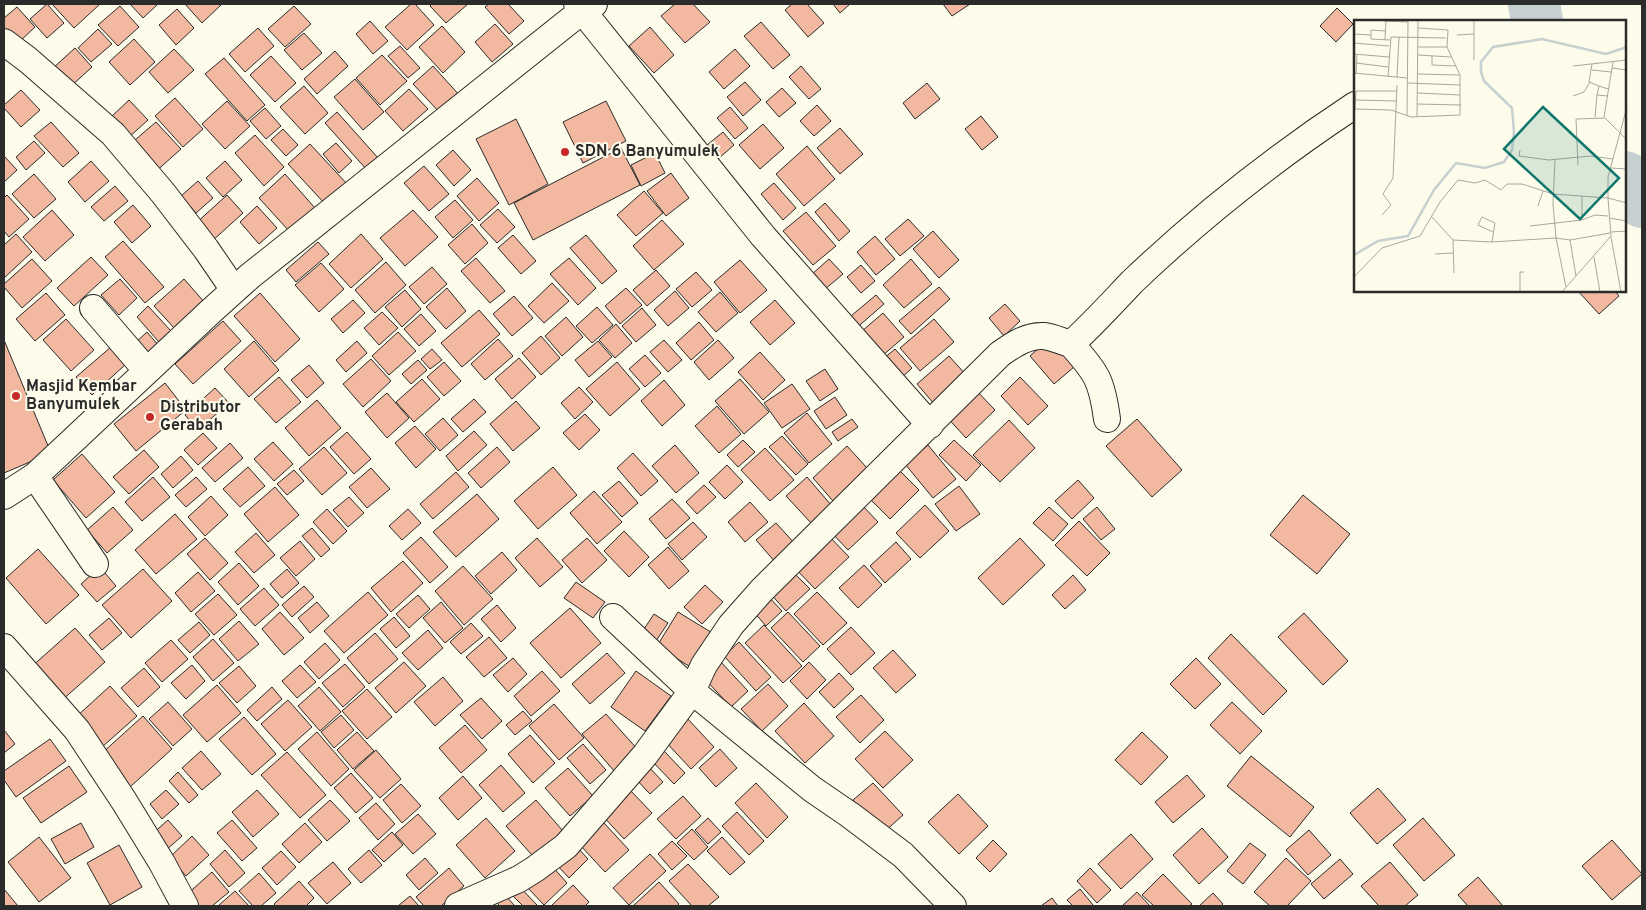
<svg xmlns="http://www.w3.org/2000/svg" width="1646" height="910" viewBox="0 0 1646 910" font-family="Overpass,sans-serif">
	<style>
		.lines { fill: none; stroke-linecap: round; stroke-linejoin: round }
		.river { stroke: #c7d0d0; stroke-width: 52 }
		.building { fill: #f2b8a0; stroke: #2b2b2b }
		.street-casing { stroke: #2b2b2b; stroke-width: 28 }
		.street { stroke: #fdfbea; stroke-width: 26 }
		.poi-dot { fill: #c62828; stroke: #fdfbea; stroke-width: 2 }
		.labels { text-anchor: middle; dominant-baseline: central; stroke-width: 4; stroke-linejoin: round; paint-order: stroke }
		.poi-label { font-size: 16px; font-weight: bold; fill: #2b2b2b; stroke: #fdfbea; text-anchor: start }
		.inset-river { fill: none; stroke: #c7d0d0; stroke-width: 2.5 }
		.inset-road { fill: none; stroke: #a9a89e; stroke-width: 1 }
		.view { fill: #0f766e; fill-opacity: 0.15; stroke: #0f766e; stroke-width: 2.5 }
		.inset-edge { fill: none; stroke: #2b2b2b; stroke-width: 2.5 }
	</style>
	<rect width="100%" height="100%" fill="#fdfbea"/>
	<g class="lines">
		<path class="river" d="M1534,4L1537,21
			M1625,177L1642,202"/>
	</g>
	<path class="building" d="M47,4L64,23L47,38L30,19Z
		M52,4H100L74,28Z
		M130,4H158L143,18Z
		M185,4H222L202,23Z
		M411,4H415L434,25L407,50L385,27Z
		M432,4H468L446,23L430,6Z
		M489,4H508L524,21L509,34L485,7Z
		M675,4H693L710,22L685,43L661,16Z
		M792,4H807L824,23L808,37L785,10Z
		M833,4H850L840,13Z
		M943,4H970L952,16Z
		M120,6L139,27L118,46L98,25Z
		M294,6L311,24L285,47L268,29Z
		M17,7L35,27L16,45L4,31V18Z
		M1337,8L1353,24L1336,42L1320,26Z
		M177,9L194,28L176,45L159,25Z
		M370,21L388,41L373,54L356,34Z
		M761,22L790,55L773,69L744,36Z
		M495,24L513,44L492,62L475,42Z
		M442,26L465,52L443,73L419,47Z
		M650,27L674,55L654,73L629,46Z
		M258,28L274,46L245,72L229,54Z
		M98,29L112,44L91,62L78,48Z
		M304,33L322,53L302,70L284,50Z
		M134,39L155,62L130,85L109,62Z
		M400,46L420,68L408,78L388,56Z
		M75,48L92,67L69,88L52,69Z
		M174,49L194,70L168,93L149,72Z
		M735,49L750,66L724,89L709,72Z
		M335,51L348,66L317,94L304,79Z
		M382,55L407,81L380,105L356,78Z
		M271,56L296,83L275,102L250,75Z
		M224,58L265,105L247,121L205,74Z
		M433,66L461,97L441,114L413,84Z
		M801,66L821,89L809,99L789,77Z
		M355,79L384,112L363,130L334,97Z
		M745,82L761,100L743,116L727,97Z
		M927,83L940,99L915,119L903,103Z
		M304,86L328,113L305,134L280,107Z
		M782,88L796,103L779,117L766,102Z
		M409,89L428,109L403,131L385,111Z
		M21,90L40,110L21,127L4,108V105Z
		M175,98L203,129L183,147L155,116Z
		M129,100L148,120L128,138L110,118Z
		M227,101L250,126L225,149L202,124Z
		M606,101L626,141L583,163L563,122Z
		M817,105L831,121L814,136L800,121Z
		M730,107L748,128L735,139L717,118Z
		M265,108L281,126L266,139L250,121Z
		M337,112L379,159L367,170L325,123Z
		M981,116L998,137L982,150L965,129Z
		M516,119L548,184L509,205L476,139Z
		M51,122L79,153L63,167L34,136Z
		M156,122L181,149L153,174L128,146Z
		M763,124L784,148L760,169L739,145Z
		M840,128L863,154L840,174L817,148Z
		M283,129L298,145L286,156L271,140Z
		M723,132L734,145L718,159L707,145Z
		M255,135L284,167L264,186L235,153Z
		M34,141L45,153L26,170L16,157Z
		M336,143L352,161L339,173L323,154Z
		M310,144L348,185L326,205L288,164Z
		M807,146L835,179L804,206L776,174Z
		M621,148L640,185L533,240L514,203Z
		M453,150L471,170L454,186L436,165Z
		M655,153L665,173L641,186L631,165Z
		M4,156L17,170L4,182Z
		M91,161L109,181L85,202L68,182Z
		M225,161L242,180L223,197L206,178Z
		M424,166L449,194L429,211L404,183Z
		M671,173L689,198L666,216L647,191Z
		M34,174L56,199L34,218L12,194Z
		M285,174L315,208L289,231L259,198Z
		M477,178L499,203L479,221L457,196Z
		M198,181L213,198L196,213L181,196Z
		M774,183L796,208L783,220L761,194Z
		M115,186L128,201L104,221L91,207Z
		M644,191L663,213L636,236L617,215Z
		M7,195L29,219L9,237L4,231V198Z
		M227,195L243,213L210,243L194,225Z
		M455,200L473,220L453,238L435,217Z
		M825,203L850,231L839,241L815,212Z
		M133,205L151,226L132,243L114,222Z
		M257,206L277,228L259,244L240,222Z
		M498,209L515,227L497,243L480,225Z
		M52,210L74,235L45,261L23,237Z
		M413,210L438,237L405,266L380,238Z
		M806,212L836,246L813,265L783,231Z
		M908,219L924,236L900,256L885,239Z
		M662,220L684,244L654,270L633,246Z
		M472,224L488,243L465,264L448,245Z
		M933,231L959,260L939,278L913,249Z
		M16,234L32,252L4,278V245Z
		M361,234L383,259L351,288L329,264Z
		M513,235L536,261L521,274L498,248Z
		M586,235L617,271L602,284L570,248Z
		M875,236L895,259L876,275L857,252Z
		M123,241L164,287L145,303L105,257Z
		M318,242L329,254L296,282L286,270Z
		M91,257L108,275L74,306L57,288Z
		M476,258L505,291L490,303L461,271Z
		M569,258L596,288L578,305L550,274Z
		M32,259L52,281L22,308L4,287V284Z
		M829,259L843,274L824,290L811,275Z
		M911,259L932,284L904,308L883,285Z
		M740,260L767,290L740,313L714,282Z
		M386,262L406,285L375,313L355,290Z
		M321,263L344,289L319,312L295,285Z
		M861,265L875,281L861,293L847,277Z
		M432,267L447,284L424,304L409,287Z
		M656,270L670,286L647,306L633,290Z
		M696,272L712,290L692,307L676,289Z
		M120,279L137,298L119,315L101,295Z
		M184,279L205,303L175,329L154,306Z
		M552,283L569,301L544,323L528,306Z
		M939,287L950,299L911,334L899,321Z
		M447,288L466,311L446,329L426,307Z
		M626,288L642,305L620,324L605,306Z
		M405,290L421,309L402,327L385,307Z
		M675,291L689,308L668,326L654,310Z
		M1578,291H1615L1619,296L1599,314Z
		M720,292L738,313L716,332L698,312Z
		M46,293L65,315L35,341L16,319Z
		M260,293L300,339L275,362L234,316Z
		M876,295L884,304L853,331L845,321Z
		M514,296L533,318L512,336L493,314Z
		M353,300L365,313L343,333L331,319Z
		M775,300L795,323L770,345L750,322Z
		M1005,304L1020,321L1004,336L989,318Z
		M148,306L171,331L159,342L137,317Z
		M597,307L613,325L592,343L576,326Z
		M642,308L656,325L636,342L622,326Z
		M479,310L500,334L462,367L441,343Z
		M382,312L398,328L379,345L364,328Z
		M883,313L904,337L875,362L855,337Z
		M421,314L436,331L419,346L404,329Z
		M566,317L583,337L562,356L545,336Z
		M66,319L94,350L71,371L43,340Z
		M934,319L954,342L920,371L900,348Z
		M223,321L241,341L193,384L175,364Z
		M699,322L714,340L691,360L676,343Z
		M616,324L632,343L615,358L599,340Z
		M147,332L159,346L147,357L135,343Z
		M398,332L416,351L389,375L372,356Z
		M541,336L560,358L541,375L522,353Z
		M498,339L513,356L485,380L471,364Z
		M1049,339L1074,367L1054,384L1030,356Z
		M4,340L51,453L4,473Z
		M664,340L682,360L668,372L650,352Z
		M718,340L734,358L709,380L694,362Z
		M254,341L279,370L249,397L224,369Z
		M357,341L367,353L346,372L336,360Z
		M598,341L612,357L589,377L575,360Z
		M111,347L126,364L92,395L76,377Z
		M432,349L442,360L430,369L421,359Z
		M895,349L912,368L900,379L883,359Z
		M760,352L785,380L763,400L738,372Z
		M645,355L661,373L645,387L629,369Z
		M949,356L967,376L935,405L917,384Z
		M519,358L536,377L512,399L495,379Z
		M371,359L391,381L363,407L343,384Z
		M418,360L427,370L411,384L402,374Z
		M444,362L461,381L444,396L427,377Z
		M617,362L640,389L610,416L586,389Z
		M309,365L324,383L307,398L291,380Z
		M825,369L838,389L820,401L806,381Z
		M279,377L301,402L276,423L254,399Z
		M1020,377L1048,406L1028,425L1001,396Z
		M422,379L440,399L414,422L396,402Z
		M740,379L769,412L744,434L715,401Z
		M664,380L685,405L662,426L641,401Z
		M165,383L186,410L136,451L114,424Z
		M792,384L810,409L782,428L764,403Z
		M579,387L593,402L575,419L561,403Z
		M215,388L229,403L198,430L185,415Z
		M974,388L995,410L966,438L945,415Z
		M387,393L409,418L387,438L365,412Z
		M835,397L847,415L826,429L814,411Z
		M474,399L486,412L463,432L451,419Z
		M317,400L341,428L309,456L285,428Z
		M516,401L540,428L513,451L490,424Z
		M717,406L741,434L719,453L695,426Z
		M807,413L832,444L809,463L784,433Z
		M585,414L600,430L579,450L563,433Z
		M443,418L458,435L440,451L425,434Z
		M852,419L858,427L838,441L832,432Z
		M1137,419L1182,470L1152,497L1106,446Z
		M1009,420L1035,448L1000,482L973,455Z
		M415,426L436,449L416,468L395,443Z
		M474,431L487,445L458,471L446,456Z
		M347,432L371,459L354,474L330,447Z
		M203,433L217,448L198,465L184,450Z
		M782,436L808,464L796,475L769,447Z
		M743,440L755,452L738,467L727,455Z
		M954,440L981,465L966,481L939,455Z
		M273,442L293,464L274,481L254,459Z
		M230,443L243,458L215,482L202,468Z
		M675,445L699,473L676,493L652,466Z
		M928,445L956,479L933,498L905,464Z
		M847,446L868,469L833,501L813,478Z
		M324,447L347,473L322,495L299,469Z
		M497,447L510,462L481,488L468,473Z
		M765,448L794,480L770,501L741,470Z
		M144,450L159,467L129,494L113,477Z
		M633,453L658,481L641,496L617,468Z
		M82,454L115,492L86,518L53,480Z
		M181,456L193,470L173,488L161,474Z
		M727,465L743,482L725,499L709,482Z
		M248,467L265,486L240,507L223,489Z
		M553,467L577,495L538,529L514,501Z
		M371,468L390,489L367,508L349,487Z
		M898,469L919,490L890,519L868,497Z
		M294,470L304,481L287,495L277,484Z
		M456,472L469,487L433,519L420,504Z
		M153,477L170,497L142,521L125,502Z
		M196,477L207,489L186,507L175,495Z
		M807,477L832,506L812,524L786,496Z
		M1078,480L1094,498L1072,519L1055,501Z
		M619,481L638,503L622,517L602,495Z
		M704,485L716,497L697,514L686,502Z
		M959,486L980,514L956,531L935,504Z
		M275,487L299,515L268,542L244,514Z
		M594,491L622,522L597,544L570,513Z
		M477,494L499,519L456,557L433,532Z
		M1303,495L1350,534L1317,574L1270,535Z
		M211,496L228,515L205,536L188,517Z
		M349,497L364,513L348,527L333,510Z
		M672,499L690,518L666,539L649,519Z
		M750,502L768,522L745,542L728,522Z
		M861,504L878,522L848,550L831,532Z
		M925,505L949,531L920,558L896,533Z
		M113,507L133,530L107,553L87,530Z
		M1049,507L1068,524L1053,541L1033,523Z
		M1097,507L1115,529L1101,540L1083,519Z
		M327,509L347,531L333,544L313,522Z
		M408,509L421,523L402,540L389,526Z
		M175,514L197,539L156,574L135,550Z
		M1079,521L1110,553L1087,576L1055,545Z
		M693,522L707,537L682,560L668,544Z
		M776,523L796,545L776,563L756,540Z
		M312,528L330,549L321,557L302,536Z
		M624,531L649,557L629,577L604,551Z
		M256,533L275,555L254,573L235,552Z
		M827,534L849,557L815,589L793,566Z
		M421,537L448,567L430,583L403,553Z
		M205,538L228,563L210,580L187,554Z
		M537,538L563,567L540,587L515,558Z
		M587,538L607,560L582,583L562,560Z
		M1020,538L1045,565L1003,605L978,578Z
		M300,541L315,559L296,576L280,558Z
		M896,542L911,559L885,583L870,566Z
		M668,547L689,571L669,589L648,565Z
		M38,549L79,595L46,624L6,578Z
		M502,552L517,570L491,594L475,576Z
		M403,561L423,583L391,612L371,588Z
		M239,563L259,586L238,605L218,582Z
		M864,565L882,585L858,608L839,588Z
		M463,566L493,599L464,625L435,591Z
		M100,567L116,586L97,602L81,584Z
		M143,569L172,601L131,638L102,605Z
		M287,569L299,583L282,598L270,584Z
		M791,570L810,589L786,611L768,591Z
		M198,572L215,591L191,612L175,593Z
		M1073,575L1086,590L1065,609L1052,595Z
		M576,582L605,602L593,618L564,598Z
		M705,585L723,602L702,624L684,607Z
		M304,586L314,597L292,617L282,605Z
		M264,588L279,605L255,626L240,609Z
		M368,592L388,615L344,653L324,631Z
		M817,592L847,623L823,645L794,614Z
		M218,594L237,615L214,635L195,614Z
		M418,595L430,609L409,628L396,614Z
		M767,595L782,611L766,626L752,610Z
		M317,602L329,616L310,633L298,618Z
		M441,602L463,628L445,643L423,618Z
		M497,605L516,628L501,642L481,619Z
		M570,608L601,643L561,678L530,643Z
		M280,612L304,638L284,655L262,629Z
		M678,612L714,634L692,668L657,646Z
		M788,612L820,646L803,662L771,628Z
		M1304,613L1348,661L1323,685L1278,637Z
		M654,614L668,623L656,641L642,632Z
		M394,617L410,636L396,648L380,629Z
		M109,618L122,633L102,650L89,635Z
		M239,621L259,644L238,661L219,639Z
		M199,622L210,635L190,653L178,640Z
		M471,623L483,636L461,654L450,642Z
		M764,625L802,666L783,683L745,643Z
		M851,627L875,653L851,675L827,649Z
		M75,628L105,662L60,702L30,668Z
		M428,630L443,648L418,670L402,653Z
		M375,633L398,659L369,684L347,658Z
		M1231,634L1287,691L1263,715L1208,658Z
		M489,637L507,658L484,677L466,657Z
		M213,639L234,663L213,681L193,657Z
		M171,640L188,659L162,682L145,663Z
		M739,642L771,677L756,691L724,656Z
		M325,643L340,660L319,679L304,662Z
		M893,650L916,675L896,693L873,668Z
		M607,653L625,673L590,704L572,684Z
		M513,658L527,674L508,692L493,675Z
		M1196,658L1221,684L1195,709L1170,684Z
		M719,660L748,691L731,707L702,676Z
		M404,662L426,686L396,713L375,688Z
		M809,662L826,680L807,699L790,681Z
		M345,664L365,687L343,707L322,683Z
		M192,665L205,681L186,699L171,683Z
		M300,665L316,682L297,698L282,681Z
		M239,666L256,686L237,703L219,683Z
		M144,668L160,687L138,707L121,688Z
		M542,671L560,691L531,716L514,696Z
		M636,671L671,696L645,731L611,707Z
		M839,673L854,689L834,708L819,692Z
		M443,677L463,701L435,726L414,702Z
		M768,684L788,706L762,731L741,709Z
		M217,685L241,713L207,742L183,715Z
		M110,686L137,716L102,747L76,717Z
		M272,687L282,699L257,721L247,710Z
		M319,687L341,712L320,731L298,706Z
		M367,689L392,717L367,739L342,711Z
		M861,695L884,720L860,743L836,717Z
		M481,698L502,721L482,739L460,715Z
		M288,700L312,727L285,751L261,724Z
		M168,702L192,729L173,746L149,719Z
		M1232,702L1262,731L1240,754L1210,725Z
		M804,703L834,736L805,763L775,731Z
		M554,704L584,738L559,760L529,726Z
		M523,711L532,721L515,735L506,725Z
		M606,714L639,751L615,772L582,734Z
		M341,715L354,730L334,748L321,732Z
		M143,716L172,749L130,787L101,754Z
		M244,717L276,754L252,775L219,739Z
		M686,717L714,747L691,769L663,739Z
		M465,725L487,750L461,773L439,748Z
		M4,730L15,744L4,753Z
		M885,731L913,760L883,788L855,759Z
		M317,732L349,769L331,786L298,749Z
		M357,732L374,751L353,769L337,750Z
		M1142,732L1168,757L1141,785L1115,760Z
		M530,735L555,763L533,783L508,754Z
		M50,739L66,761L16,797L4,780V771Z
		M583,744L606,770L590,784L567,758Z
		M720,749L737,768L716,787L699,768Z
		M376,750L401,779L380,798L354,770Z
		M201,751L221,774L202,790L182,768Z
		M664,751L685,773L674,784L653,762Z
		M287,752L326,795L300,818L261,775Z
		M1251,756L1314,807L1290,837L1227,786Z
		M501,765L525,793L503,812L479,785Z
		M647,765L663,782L650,794L634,777Z
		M69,766L87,792L41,823L23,798Z
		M568,768L593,796L570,816L545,788Z
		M178,772L198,795L189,803L169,781Z
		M351,773L373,798L356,813L334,788Z
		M1187,775L1205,796L1173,823L1155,802Z
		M463,776L482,798L458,820L439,798Z
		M756,783L788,817L767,838L735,803Z
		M873,783L903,815L883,833L853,800Z
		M401,784L421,806L402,823L383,800Z
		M1378,788L1406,820L1377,844L1350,813Z
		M629,789L652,813L624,839L601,814Z
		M166,790L179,804L162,819L150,804Z
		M257,790L279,814L253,837L232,812Z
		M958,794L988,826L959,854L928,822Z
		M683,796L701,816L676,839L657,819Z
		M330,800L350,821L327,841L308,820Z
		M536,800L569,838L540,864L506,826Z
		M376,803L395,824L378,840L359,818Z
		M737,812L764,841L749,855L722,826Z
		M418,814L436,834L413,854L395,834Z
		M486,818L515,851L485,878L456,845Z
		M708,818L721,832L708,844L695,830Z
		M1423,818L1455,855L1424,881L1393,845Z
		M168,820L182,836L165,851L151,835Z
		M232,820L257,848L242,861L217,833Z
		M81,823L94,847L65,864L51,839Z
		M305,823L322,842L299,863L282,844Z
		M604,823L629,850L605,872L580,845Z
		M1202,828L1228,857L1199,884L1173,855Z
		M692,829L708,847L694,860L677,843Z
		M1309,830L1331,855L1308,875L1286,850Z
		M392,832L403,845L384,862L372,850Z
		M1131,834L1153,859L1121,889L1098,864Z
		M192,836L209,855L186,876L170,857Z
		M39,837L71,878L39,902L8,862Z
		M722,837L745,862L730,875L707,851Z
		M993,840L1007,854L990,872L976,858Z
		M1612,840L1642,874L1612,900L1582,866Z
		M672,841L687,856L672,870L658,854Z
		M1250,843L1266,855L1243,884L1227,871Z
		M119,845L142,887L110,905L87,863Z
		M576,846L588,859L569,878L556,864Z
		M225,850L245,873L229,887L210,864Z
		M369,850L382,865L361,883L348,869Z
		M281,851L296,867L277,885L262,868Z
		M650,854L666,871L629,905L613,888Z
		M425,858L438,873L419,890L406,875Z
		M1286,858L1311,881L1287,906H1270L1254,892Z
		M1340,859L1353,874L1324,899L1311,884Z
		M333,862L351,883L327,904L308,883Z
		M1390,862L1418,895L1405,906H1379L1361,886Z
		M688,864L719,897L708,906H692L669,881Z
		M551,865L567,883L544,905L527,887Z
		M449,868L464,886L441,906H424L416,897Z
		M1090,868L1111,890L1097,903L1077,881Z
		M212,872L229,892L212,906H192L184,897Z
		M259,873L276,893L261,906H253L239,891Z
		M1163,874L1192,904L1189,906H1154L1142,895Z
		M1478,877L1503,906H1468L1458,895Z
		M299,881L314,898L306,906H276L274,904Z
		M659,882L679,904L677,906H633Z
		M517,884L537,905L536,906H523L509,892Z
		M573,885L589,902L585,906H551Z
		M4,889L18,906H4Z
		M1080,889L1093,905L1091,906H1073L1067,900Z
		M235,891L249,906H220L219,905Z
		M1137,892L1150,906H1122Z
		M1213,893L1223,904L1221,906H1199Z
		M504,894L515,906H500L496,902Z
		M410,896L419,906H398Z
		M1052,898L1058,906H1041Z"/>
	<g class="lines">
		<g class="street-casing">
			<path id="street" d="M577,4L763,236L930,425
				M4,42L28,60L113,134L163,193L206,249L234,290
				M93,308L147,371
				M1071,344C1097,373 1102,381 1107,419
				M35,476L95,564
				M4,496L35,476L210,312L250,276L583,10L594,4
				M613,617L692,691L812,789L850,815L903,855L953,906
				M4,647L77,730L124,801L162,863L185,906
				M458,906L519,879L535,869L566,846L645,755L692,691L704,665L731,625L762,590L1000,354C1013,345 1027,335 1044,336C1053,337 1063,342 1071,344C1092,325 1112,303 1132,282C1201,216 1276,157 1355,105"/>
		</g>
		<use href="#street" class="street"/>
	</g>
	<g class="poi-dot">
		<circle cx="565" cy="152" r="5"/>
		<circle cx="16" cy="396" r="5"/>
		<circle cx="150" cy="417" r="5"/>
	</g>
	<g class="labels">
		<g class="poi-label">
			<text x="575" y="152">SDN 6 Banyumulek</text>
			<text x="26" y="387">Masjid Kembar<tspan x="26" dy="18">Banyumulek</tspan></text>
			<text x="160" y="408">Distributor<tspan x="160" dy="18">Gerabah</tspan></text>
		</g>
	</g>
	<g transform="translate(1354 20)">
		<rect width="272" height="272" fill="#fdfbea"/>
		<path class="inset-river" d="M0,235L24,221L54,216L80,170L102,143L131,148L150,142L158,130L160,112L158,88L130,61L127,52V42L139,27L188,19L252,34L273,27"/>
		<path class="inset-road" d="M30,1L54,2M31,11L17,10V19L36,20M0,14L17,15M103,15L120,14M31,20L32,1M0,23L35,26M64,27H93M0,34L35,37M64,35L97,37M78,36V45L102,46M120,40V1M2,43L34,47M238,44L235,62L245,66M219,46L273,40M258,48L273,50M238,50L257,52M0,53L53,58M2,54L3,34M64,54L105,55M34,57L37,17L92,18M43,57L45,17M54,63L106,65M2,71H43M63,73L106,75M243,75L245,66L254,69M219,76L230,72L236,62M1,80L42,81M63,84L107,85M0,89L37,90L57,97L106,95V55L93,27L94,10L64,8M1,89L2,71M53,95L54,1M63,97L64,1M241,97L243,75L254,76M250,97L259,42M166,130L165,136L195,140L236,136L259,139M201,140L199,184L202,218L216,220L256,213M224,145L222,99L251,98L273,120M257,148L273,149M228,176V200M184,186L189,171M28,195L37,185L29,174L39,158L43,65M77,196L99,220L137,222L202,218L212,267M255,198L273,201M176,206L228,200L241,195L254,196M257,212L273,211M257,217L267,272M99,220L100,253M216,220L222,256M138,222L141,203L128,197L124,205L139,212M81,234L99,233M240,237L246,272M0,257L28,228L66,216L86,182L104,160L121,163L131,160L147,170L153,164H168L199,174L254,178V157L273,87M166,272V252H170M208,272L257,216L254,178L273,183"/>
		<path class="view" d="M189,87L265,158L226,199L150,129Z"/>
		<rect width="272" height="272" class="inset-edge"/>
	</g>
	<rect width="1646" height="910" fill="none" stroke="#2b2b2b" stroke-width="10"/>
</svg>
